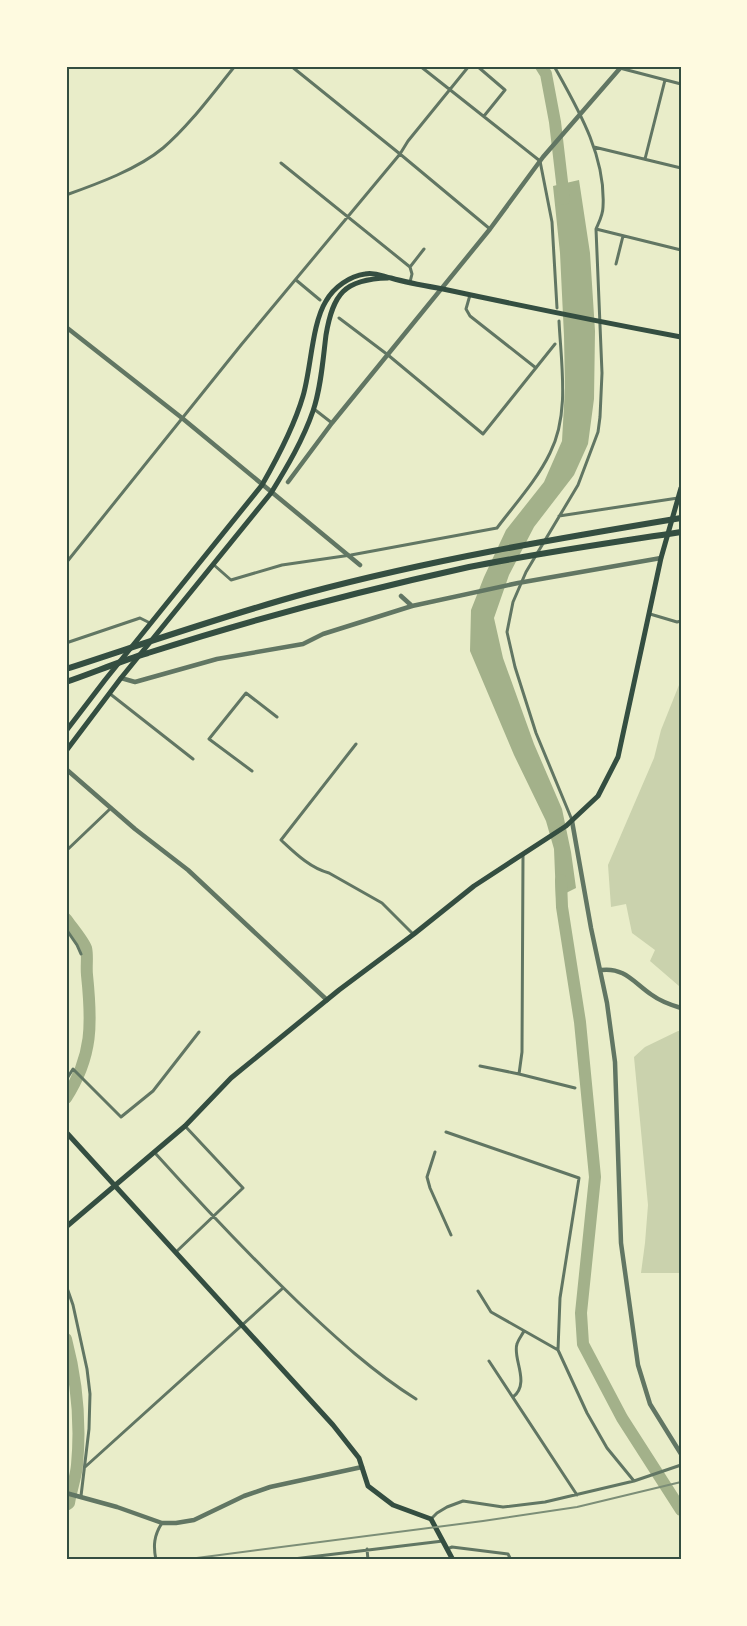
<svg xmlns="http://www.w3.org/2000/svg" width="747" height="1626" viewBox="0 0 747 1626" font-family="Arial,sans-serif">
	<style>
		.green { fill: #cad2ad }
		.water { fill: #a3b18a }
		.lines { fill: none; stroke-linecap: round; stroke-linejoin: round }
		.river { stroke: #a3b18a; stroke-width: 12 }
		.minor { stroke: #617663; stroke-width: 3 }
		.tertiary { stroke: #617663; stroke-width: 4.5 }
		.primary { stroke: #344e41; stroke-width: 5 }
		.motorway { stroke: #344e41; stroke-width: 6 }
		.rail { stroke: #7c8e77; stroke-width: 2 }
		.neatline { fill: none; stroke: #344e41; stroke-width: 2 }
	</style>
	<rect width="100%" height="100%" fill="#e9edc9"/>
	<path class="green" d="M681,680V997L679,986L650,961L655,950L632,933L626,904L611,907L608,865L654,758L661,730Z
		M678,1031H681V1273H641L645,1243L648,1205L634,1057L645,1047Z"/>
	<path class="water" d="M579,180L590,253L595,331L594,399L588,444L574,475L534,527L509,575L494,618L503,658L534,744L562,809L571,852L576,888L556,898L554,849L546,821L514,755L470,651L471,610L484,577L506,530L544,482L562,441L565,388L564,336L560,253L553,186Z"/>
	<g class="lines">
		<path class="river" d="M541,66L546,74L555,122L564,199
			M561,880L562,907L580,1022L595,1177L581,1313L583,1344L622,1418L681,1510
			M66,919C71,926 83,940 86,948C88,956 86,966 87,975C92,1023 93,1056 66,1098
			M66,1339C77,1381 81,1422 77,1465C76,1477 71,1490 69,1503L66,1505"/>
		<path class="minor" d="M291,66L400,154L490,229
			M420,66L540,161L552,222L557,308
			M477,66L505,90L484,116
			M554,66C578,109 606,156 603,207C603,215 599,222 596,229L602,373L600,417L598,432L578,485L526,572L513,602L507,632L515,667L536,733L572,820
			M612,66L681,84
			M594,147L681,168
			M645,159L665,80
			M281,163L410,267L412,274L410,282
			M66,195C97,184 138,169 163,148C189,126 213,93 235,66
			M596,229L681,250
			M616,264L623,236
			M410,267L424,249
			M296,280L320,300
			M470,295L466,309L470,316L536,368
			M339,318L388,355L483,434L555,344
			M314,409L332,423
			M559,516L678,498
			M66,563L241,345L400,154L408,141L469,66
			M214,565L231,580L282,565L351,555L497,528C515,504 537,480 550,453C570,414 561,363 559,321
			M650,614L677,622L681,621
			M66,643L140,618L150,623
			M109,693L193,759
			M356,744L281,840C295,853 310,868 329,873L382,903L413,934
			M252,771L209,739L246,693L277,717
			M66,851L111,808
			M66,929L77,945L81,954
			M480,1066L519,1074L522,1052L523,855
			M519,1074L575,1088
			M66,1080L73,1069L121,1117L153,1091L199,1032
			M446,1132L579,1178L560,1298L558,1350L587,1413L607,1448L634,1481
			M435,1152L427,1177L430,1188L451,1235
			M155,1153C201,1204 249,1255 299,1303C336,1338 373,1372 416,1399
			M176,1252L243,1188L185,1126
			M66,1285L73,1305L87,1369L90,1394L89,1429L81,1496
			M478,1291L491,1312L558,1350
			M489,1361L577,1495
			M513,1397C531,1383 512,1358 517,1344C518,1340 522,1335 524,1331
			M85,1467L283,1288
			M431,1519L437,1513L447,1507L463,1501L503,1507L545,1502L634,1481L681,1465
			M367,1549L368,1560
			M447,1549L452,1547L508,1554L511,1560
			M156,1560C153,1546 154,1535 162,1523
			M285,1560L443,1541"/>
		<path class="tertiary" d="M66,327L182,418L360,565
			M288,482L332,423L490,229L543,157L622,66
			M401,596L412,606
			M121,678L135,682L217,659L303,644L323,634L412,606L518,583L661,558
			M66,769L135,829L188,870L327,1000
			M572,821L591,928L607,1003L615,1062L621,1243L638,1365L650,1404L681,1454
			M601,970C625,967 634,983 652,995C660,1001 671,1005 681,1008
			M66,1493L117,1507L162,1523H176L194,1520L244,1496L270,1487L362,1467"/>
		<path class="primary" d="M66,731L105,680L262,485C278,457 294,427 303,396C311,369 312,323 326,301C334,287 350,276 365,274C375,272 382,276 391,278C408,283 426,286 443,289C522,306 601,322 681,337
			M66,751L121,678L271,493C287,467 303,440 313,411C321,388 323,359 326,335C333,294 344,279 388,278
			M66,1132L333,1425L359,1458L368,1486L393,1505L431,1519L453,1560
			M66,1227L185,1126L231,1078L339,990L414,934L474,886L566,826L598,796L618,757L661,558L681,488"/>
		<path class="motorway" d="M66,669C146,643 226,615 307,593C430,560 555,539 681,518
			M66,682C93,673 120,661 148,653C253,619 360,591 469,567C539,553 610,543 681,532"/>
		<path class="rail" d="M189,1559L483,1521L577,1507L681,1482"/>
	</g>
	<rect width="747" height="1626" fill="none" stroke="#fefae0" stroke-width="135"/>
	<rect x="68" y="68" width="612" height="1490" class="neatline"/>
</svg>
